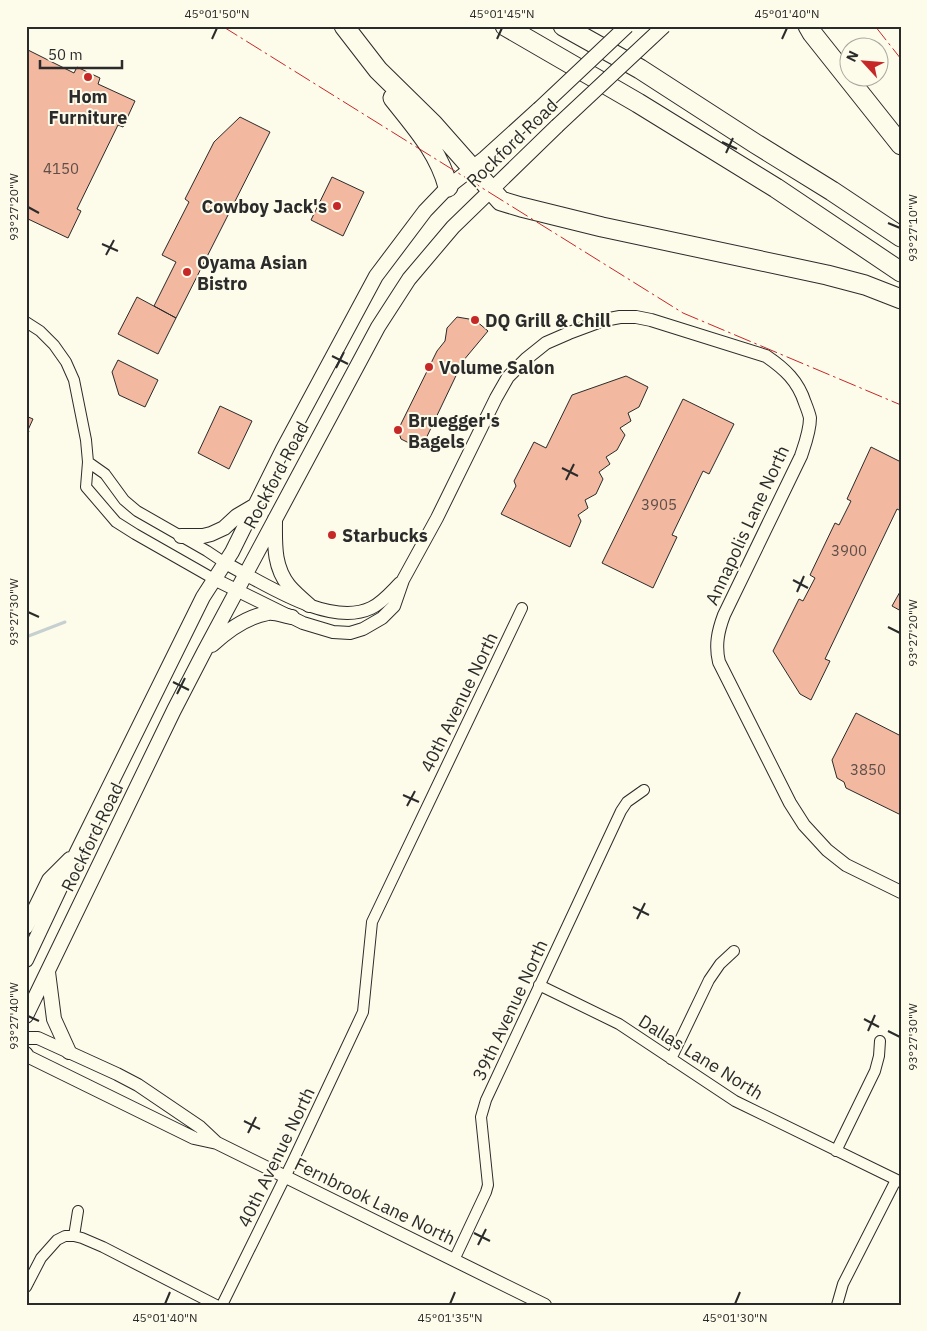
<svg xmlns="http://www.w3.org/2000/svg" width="927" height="1331" viewBox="0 0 927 1331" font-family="'IBM Plex Sans',sans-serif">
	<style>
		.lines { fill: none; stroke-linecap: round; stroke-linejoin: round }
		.stream { stroke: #c7d0d0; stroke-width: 3 }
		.building { fill: #f2b8a0; stroke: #2b2b2b }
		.minor-casing { stroke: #2b2b2b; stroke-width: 12 }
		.tertiary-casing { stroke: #2b2b2b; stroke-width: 14 }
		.secondary-casing { stroke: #2b2b2b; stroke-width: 16 }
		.motorway-casing { stroke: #2b2b2b; stroke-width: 21 }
		.minor { stroke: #fdfbea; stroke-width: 10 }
		.tertiary { stroke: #fdfbea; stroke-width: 12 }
		.secondary { stroke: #fdfbea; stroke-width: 14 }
		.motorway { stroke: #fdfbea; stroke-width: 19 }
		.secondary-bridge-casing { stroke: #2b2b2b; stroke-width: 16; stroke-linecap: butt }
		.secondary-bridge { stroke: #fdfbea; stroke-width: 14 }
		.power { stroke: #c62828; stroke-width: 1; stroke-dasharray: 18 4 2.5 4; stroke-linecap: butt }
		.ticks { fill: none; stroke: #2b2b2b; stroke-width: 2 }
		.poi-dot { fill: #c62828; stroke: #fdfbea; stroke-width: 2 }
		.labels { text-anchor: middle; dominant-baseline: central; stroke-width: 4; stroke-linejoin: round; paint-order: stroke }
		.number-label { font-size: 15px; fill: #5d4e48 }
		.poi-label { font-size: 18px; font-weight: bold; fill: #2b2b2b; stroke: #fdfbea; text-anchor: start }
		.street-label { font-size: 18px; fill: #2b2b2b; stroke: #fdfbea }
		.neatline { fill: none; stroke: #2b2b2b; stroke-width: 2 }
		.ticks-label { font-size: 12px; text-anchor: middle; fill: #2b2b2b }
	</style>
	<rect width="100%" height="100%" fill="#fdfbea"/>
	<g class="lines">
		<path class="stream" d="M26,637L65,622"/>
	</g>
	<path class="building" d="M26,49L74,73L77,67L100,78L98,84L135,101L123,127L118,125L77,209L81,211L68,238L26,218Z
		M240,117L270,132L176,318L154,306L176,262L162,255L189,202L185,199L214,142Z
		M332,177L364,192L343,236L311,220Z
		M137,297L176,318L158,354L118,334Z
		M457,317L475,320L488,331L463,361L421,449L401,439L398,430L437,351L445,341L447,328Z
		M118,360L158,380L145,407L119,395L112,372Z
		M626,376L648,387L639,407L628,413L631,421L620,428L625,435L617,450L606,457L610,464L599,472L603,479L596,494L585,500L588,508L578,515L581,521L570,547L501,514L516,486L514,481L534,442L546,448L572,395Z
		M683,399L734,424L709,474L703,471L672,535L677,537L653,588L602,563Z
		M220,406L252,421L229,469L198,453Z
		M26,416L33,419L28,430L29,431L26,438Z
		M871,447L901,462V511L897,509L825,659L830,661L811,700L800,694L773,651L799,599L803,601L815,578L810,575L835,523L839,525L851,501L847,499Z
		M901,590V611L892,606Z
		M856,713L901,736V815L846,788L844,782L837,778L832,760Z"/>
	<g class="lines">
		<g class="minor-casing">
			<path id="minor" d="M26,322L40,331L54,345L66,362L74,380L86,440L88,462L86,487L116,522L135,534L214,579
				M88,462L105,474L124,500L137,511L207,551L225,563
				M539,985L619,1024L735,1101L901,1182
				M671,1059L709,980L720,964L734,951
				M836,1151L875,1071L879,1056L880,1041
				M74,1236L78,1211
				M454,1260L486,1192L488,1185L481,1117L486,1100L621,811L627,802L644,790
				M26,1287L41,1258L57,1240L65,1236H74L82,1238L103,1247L216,1305
				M222,1305L292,1163L363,1012L372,922L522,608
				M837,1305L843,1284L896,1180"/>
		</g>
		<g class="tertiary-casing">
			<path id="tertiary" d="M225,563C262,582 329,628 371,608C382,603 391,592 400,583
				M214,579L303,623L333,632L350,633L363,629L382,618L394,606L403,580L437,518L496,398L508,377L526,359L546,343L569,333L604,320L620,317H636L651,320L766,356C785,369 798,381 805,403C807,408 809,413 810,418C810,431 805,444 801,456L724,615C718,631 715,645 719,662L790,803L804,825L827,850L846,865L901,892
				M26,1038H38L117,1074L138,1085L200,1127L217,1143
				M26,1053L29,1057L194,1138L217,1143L545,1305"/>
		</g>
		<g class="secondary-casing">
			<path id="secondary" d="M275,519C275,543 273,566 289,586C295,593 302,599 309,605
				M181,536H203L211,534L224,528L237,516L254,506
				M212,645C228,630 246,617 268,613C275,612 285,616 292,617
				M26,927L49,880L70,859
				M26,960L76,854L203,597L232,552L283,449L376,276L425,211L448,187L485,158L539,109
				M48,972L54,1019L69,1052
				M26,1016L174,710L204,652L378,327L409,279L453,227L557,126"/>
		</g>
		<g class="motorway-casing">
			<path id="motorway" d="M344,26L378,70L433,124L501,201L521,207L602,227L827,275L865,285L901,299
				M505,26L638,103L776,188L901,272
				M563,26L640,69L756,144L832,191L901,237
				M808,26L812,33L901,145
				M393,98C415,126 439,152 448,187"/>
		</g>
		<use href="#minor" class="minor"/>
		<use href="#tertiary" class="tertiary"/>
		<use href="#secondary" class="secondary"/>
		<use href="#motorway" class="motorway"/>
		<g class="secondary-bridge-casing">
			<path id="secondary-bridge" d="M539,109L627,26
				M557,126L664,26"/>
		</g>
		<use href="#secondary-bridge" class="secondary-bridge"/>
		<path class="power" d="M222,26L683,313L901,405
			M875,26L901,59"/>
	</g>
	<path class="ticks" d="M212,39L217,28M497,39L502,28M782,39L787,28M722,142L737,149M726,153L733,138M28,207L39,213M888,223L900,228M102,244L118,251M106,255L114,240M332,356L348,364M336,368L344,352M562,468L578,476M566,480L574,464M793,580L808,588M797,592L804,576M28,612L39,617M888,627L900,633M173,682L189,690M177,694L185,678M403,795L419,802M407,806L415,791M633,907L649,915M637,919L645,903M28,1016L39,1021M864,1019L879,1027M868,1031L875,1015M888,1031L900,1037M244,1121L260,1129M248,1133L256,1117M474,1233L490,1241M478,1245L486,1229M165,1304L170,1292M450,1304L455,1292M735,1304L740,1292"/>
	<g class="poi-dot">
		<circle cx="88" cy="77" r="5"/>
		<circle cx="337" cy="206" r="5"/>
		<circle cx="187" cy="272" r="5"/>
		<circle cx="475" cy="320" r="5"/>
		<circle cx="429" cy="367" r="5"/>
		<circle cx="398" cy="430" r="5"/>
		<circle cx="332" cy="535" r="5"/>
	</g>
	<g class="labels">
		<g class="number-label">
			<text x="61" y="168">4150</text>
			<text x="659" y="504">3905</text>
			<text x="849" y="550">3900</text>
			<text x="868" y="769">3850</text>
		</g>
		<g class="poi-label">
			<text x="88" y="96" text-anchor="middle">Hom<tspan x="88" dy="21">Furniture</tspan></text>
			<text x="327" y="206" text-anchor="end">Cowboy Jack's</text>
			<text x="197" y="262">Oyama Asian<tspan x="197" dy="21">Bistro</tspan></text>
			<text x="485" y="320">DQ Grill &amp; Chill</text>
			<text x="439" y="367">Volume Salon</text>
			<text x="408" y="420">Bruegger's<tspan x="408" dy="21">Bagels</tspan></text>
			<text x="342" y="535">Starbucks</text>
		</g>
		<g class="street-label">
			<text transform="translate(512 143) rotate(-44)">Rockford Road</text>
			<text transform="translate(276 475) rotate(-62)">Rockford Road</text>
			<text transform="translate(747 525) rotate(-65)">Annapolis Lane North</text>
			<text transform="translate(459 702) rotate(-64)">40th Avenue North</text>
			<text transform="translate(92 837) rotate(-64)">Rockford Road</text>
			<text transform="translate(510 1010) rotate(-65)">39th Avenue North</text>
			<text transform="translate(701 1057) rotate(32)">Dallas Lane North</text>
			<text transform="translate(276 1157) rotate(-64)">40th Avenue North</text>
			<text transform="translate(375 1201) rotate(26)">Fernbrook Lane North</text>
		</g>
	</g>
	<rect width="927" height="1331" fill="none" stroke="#fdfbea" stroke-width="55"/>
	<g transform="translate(864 62) rotate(296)"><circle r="24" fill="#fdfbea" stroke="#a9a89e"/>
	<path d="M0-4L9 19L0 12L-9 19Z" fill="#c62828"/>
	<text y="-8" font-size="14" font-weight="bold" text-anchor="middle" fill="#2b2b2b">N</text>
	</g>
	<path d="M40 60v8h82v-8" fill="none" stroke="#2b2b2b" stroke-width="2.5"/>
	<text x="48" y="60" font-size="15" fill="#2b2b2b" stroke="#fdfbea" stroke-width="4" paint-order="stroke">50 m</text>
	<rect x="28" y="28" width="872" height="1276" class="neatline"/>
	<g class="ticks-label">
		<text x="217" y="18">45°01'50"N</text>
		<text x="502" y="18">45°01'45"N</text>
		<text x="787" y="18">45°01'40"N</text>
		<text transform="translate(14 207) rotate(-90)" y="4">93°27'20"W</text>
		<text transform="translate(913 228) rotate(-90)" y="4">93°27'10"W</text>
		<text transform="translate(14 612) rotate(-90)" y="4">93°27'30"W</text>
		<text transform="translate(913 633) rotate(-90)" y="4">93°27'20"W</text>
		<text transform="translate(14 1016) rotate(-90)" y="4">93°27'40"W</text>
		<text transform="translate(913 1037) rotate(-90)" y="4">93°27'30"W</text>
		<text x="165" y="1322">45°01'40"N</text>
		<text x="450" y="1322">45°01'35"N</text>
		<text x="735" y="1322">45°01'30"N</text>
	</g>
</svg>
